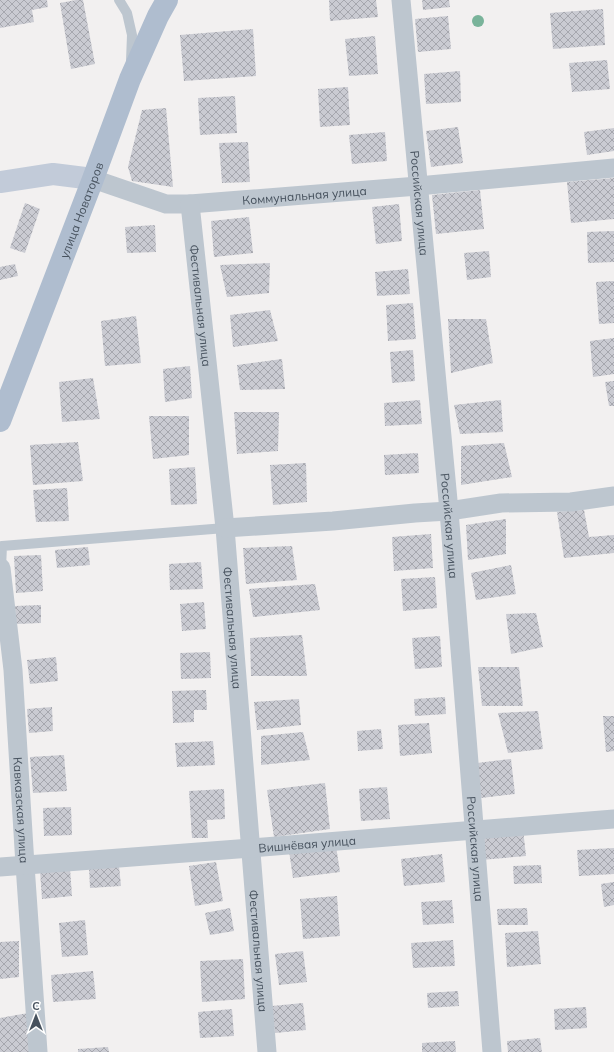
<svg xmlns="http://www.w3.org/2000/svg" width="614" height="1052" viewBox="0 0 614 1052" font-family="Mulish,sans-serif">
	<style>
		.building { fill: url(#building-cross-hatch) }
		.lines { fill: none; stroke-linecap: round; stroke-linejoin: round }
		.service { stroke: #bdc6cf; stroke-width: 10 }
		.minor { stroke: #bdc6cf; stroke-width: 19 }
		.secondary { stroke: #c2cbd9; stroke-width: 22 }
		.primary { stroke: #afbdcf; stroke-width: 22 }
		.tree { fill: #79b39a }
		.labels { text-anchor: middle; dominant-baseline: central; stroke-width: 3.5; stroke-linejoin: round; paint-order: stroke }
		.street-label { font-size: 12px; fill: #47525e; stroke: #fff }
	</style>
	<defs>
		<pattern id="building-cross-hatch" width="8" height="8" patternUnits="userSpaceOnUse"><rect width="8" height="8" fill="#cacbd2"/><path d="M0 0l8 8M0 8l8-8" fill="none" stroke="#a6a7ae"/></pattern>
	</defs>
	<rect width="100%" height="100%" fill="#f2f0f0"/>
	<path class="building" d="M0,0H47L48,7L32,10L34,22L0,28Z
		M76,0H83L95,64L71,69L60,3Z
		M329,0H376L378,17L330,21Z
		M422,0H449L450,7L423,10Z
		M603,9L605,45L553,49L550,13Z
		M448,16L451,49L418,52L415,19Z
		M253,29L256,76L184,81L180,35Z
		M375,36L378,74L349,76L345,39Z
		M607,60L610,89L572,92L569,63Z
		M460,71L461,102L426,104L424,74Z
		M348,87L350,125L320,127L318,89Z
		M235,96L237,133L200,135L198,98Z
		M166,108L173,187L132,181L128,167L142,110Z
		M458,127L463,163L431,167L426,131Z
		M614,128V151L587,155L584,132Z
		M385,132L387,161L352,164L349,135Z
		M248,142L250,182L222,183L219,143Z
		M614,178V219L571,223L567,182Z
		M480,190L484,229L436,234L432,195Z
		M25,203L40,209L25,253L10,248Z
		M399,204L402,241L376,244L372,207Z
		M249,217L253,253L214,257L211,221Z
		M155,225L156,252L127,253L125,227Z
		M614,231V262L588,263L587,232Z
		M489,251L491,277L467,280L464,253Z
		M270,263L269,293L227,297L220,265Z
		M15,264L18,276L0,280V267Z
		M408,269L410,294L377,296L375,272Z
		M614,281V323L599,324L596,282Z
		M413,303L416,339L388,341L386,305Z
		M270,310L278,341L233,347L230,315Z
		M136,316L141,363L105,366L101,321Z
		M448,319H486L493,363L451,373Z
		M614,338V374L593,377L590,341Z
		M413,350L415,381L392,383L390,352Z
		M282,359L285,389L240,390L237,365Z
		M190,366L192,398L165,402L163,369Z
		M93,378L100,419L62,422L59,382Z
		M614,381V406H609L605,382Z
		M420,400L422,424L385,426L384,403Z
		M501,400L503,432L460,434L454,405Z
		M234,412H279L278,451L237,454Z
		M149,416H189V455L153,459Z
		M78,442L83,481L33,485L30,445Z
		M504,443L512,477L461,485V446Z
		M418,453L419,473L385,475L384,455Z
		M306,463L307,502L273,505L270,465Z
		M195,467L197,504L171,505L169,469Z
		M67,488L69,521L36,522L33,490Z
		M584,510L589,537L614,535V553L564,558L557,512Z
		M506,519V554L468,560L466,525Z
		M431,534L433,568L394,571L392,537Z
		M292,546L297,580L246,584L243,548Z
		M88,547L90,565L57,568L55,550Z
		M41,555L43,591L16,593L14,556Z
		M201,562L203,589L170,590L169,564Z
		M511,565L516,594L476,600L471,573Z
		M435,577L437,608L403,611L401,579Z
		M315,584L320,610L253,617L249,589Z
		M204,602L206,629L182,631L180,604Z
		M41,605V623L16,624L15,606Z
		M536,613L543,647L511,654L506,614Z
		M302,635L307,676H251L250,638Z
		M440,636L442,667L415,669L412,638Z
		M210,652L211,678L181,679L180,653Z
		M56,657L58,681L30,684L27,660Z
		M478,667H519L523,706H482Z
		M206,690L207,710H194V722L173,723L172,691Z
		M445,697L446,714L415,716L414,699Z
		M299,699L301,725L257,730L254,702Z
		M52,707L53,731L29,733L27,709Z
		M538,711L543,749L508,753L498,713Z
		M603,716H614V751L606,752Z
		M429,723L432,753L400,756L398,725Z
		M381,729L383,749L358,751L357,731Z
		M303,732L310,760L261,765V736Z
		M213,741L215,765L177,767L175,743Z
		M64,755L67,791L33,793L30,757Z
		M511,759L515,794L481,798L477,763Z
		M325,783L330,829L274,837L267,790Z
		M387,787L390,819L361,821L359,789Z
		M224,789L225,819L207,820L208,838H192L189,791Z
		M71,807L72,835L44,836L43,808Z
		M523,829L526,856L481,860L479,834Z
		M336,846L340,872L293,878L289,851Z
		M614,848V874L579,876L577,850Z
		M442,854L445,882L404,886L401,859Z
		M216,862L223,901L195,906L189,866Z
		M541,865L542,883L514,884L513,866Z
		M119,866L121,886L90,888L89,868Z
		M70,868L72,896L42,899L40,871Z
		M614,882V905L604,907L601,884Z
		M337,896L340,936L303,939L300,899Z
		M452,900L454,923L423,925L421,902Z
		M230,908L234,931L210,935L205,913Z
		M527,908L528,925H498L497,909Z
		M85,920L88,955L62,957L59,923Z
		M538,931L541,964L507,967L505,933Z
		M453,940L455,966L413,968L411,943Z
		M19,941V977L0,979V942Z
		M303,951L307,982L279,985L275,954Z
		M243,959L245,999L202,1002L200,961Z
		M93,971L96,999L53,1002L51,975Z
		M458,991L459,1006L428,1008L427,993Z
		M303,1003L306,1030L275,1033L272,1006Z
		M586,1007L587,1028L555,1030L554,1009Z
		M232,1009L234,1036L200,1038L198,1012Z
		M28,1013L29,1052H0V1018Z
		M540,1038L542,1052H508L507,1041Z
		M455,1041L456,1052H422V1043Z
		M108,1047L109,1052H78V1049Z"/>
	<g class="lines">
		<path class="service" d="M119,0L127,13L132,35L131,61
			M0,568H1L2,546L225,528"/>
		<g class="minor">
			<path id="s1" d="M401,0L449,511L492,1052"/>
			<path id="s2" d="M93,179L166,204H190L418,186L614,168"/>
			<path id="s3" d="M190,204L225,528L267,1052"/>
			<path d="M225,528L333,521L415,513L449,511L501,503L571,502L614,496"/>
			<path id="s4" d="M1,568L13,670L25,865L38,1052"/>
			<path id="s5" d="M0,867L251,848L614,819"/>
		</g>
		<path class="secondary" d="M0,182L53,174L93,179"/>
		<path class="primary" id="s6" d="M0,421L93,179L130,79L158,16L167,0"/>
	</g>
	<circle class="tree" cx="478" cy="21" r="6"/>
	<g class="labels">
		<g class="street-label">
			<text stroke="none"><textPath href="#s2" startOffset="216">Коммунальная улица</textPath></text>
			<text stroke="none"><textPath href="#s1" startOffset="204">Российская улица</textPath></text>
			<text stroke="none"><textPath href="#s6" startOffset="226">улица Новаторов</textPath></text>
			<text stroke="none"><textPath href="#s3" startOffset="102">Фестивальная улица</textPath></text>
			<text stroke="none"><textPath href="#s1" startOffset="528">Российская улица</textPath></text>
			<text stroke="none"><textPath href="#s3" startOffset="426">Фестивальная улица</textPath></text>
			<text stroke="none"><textPath href="#s4" startOffset="243">Кавказская улица</textPath></text>
			<text stroke="none"><textPath href="#s5" startOffset="308">Вишнёвая улица</textPath></text>
			<text stroke="none"><textPath href="#s1" startOffset="852">Российская улица</textPath></text>
			<text stroke="none"><textPath href="#s3" startOffset="750">Фестивальная улица</textPath></text>
		</g>
	</g>
	<g transform="translate(36 1016)" stroke="#ffffff" stroke-width="3" paint-order="stroke">
	<path d="M0-3L7 15L0 10L-7 15Z" fill="#47525e"/>
	<text y="-6" font-size="11" font-weight="bold" text-anchor="middle" fill="#47525e">С</text>
	</g>
</svg>
